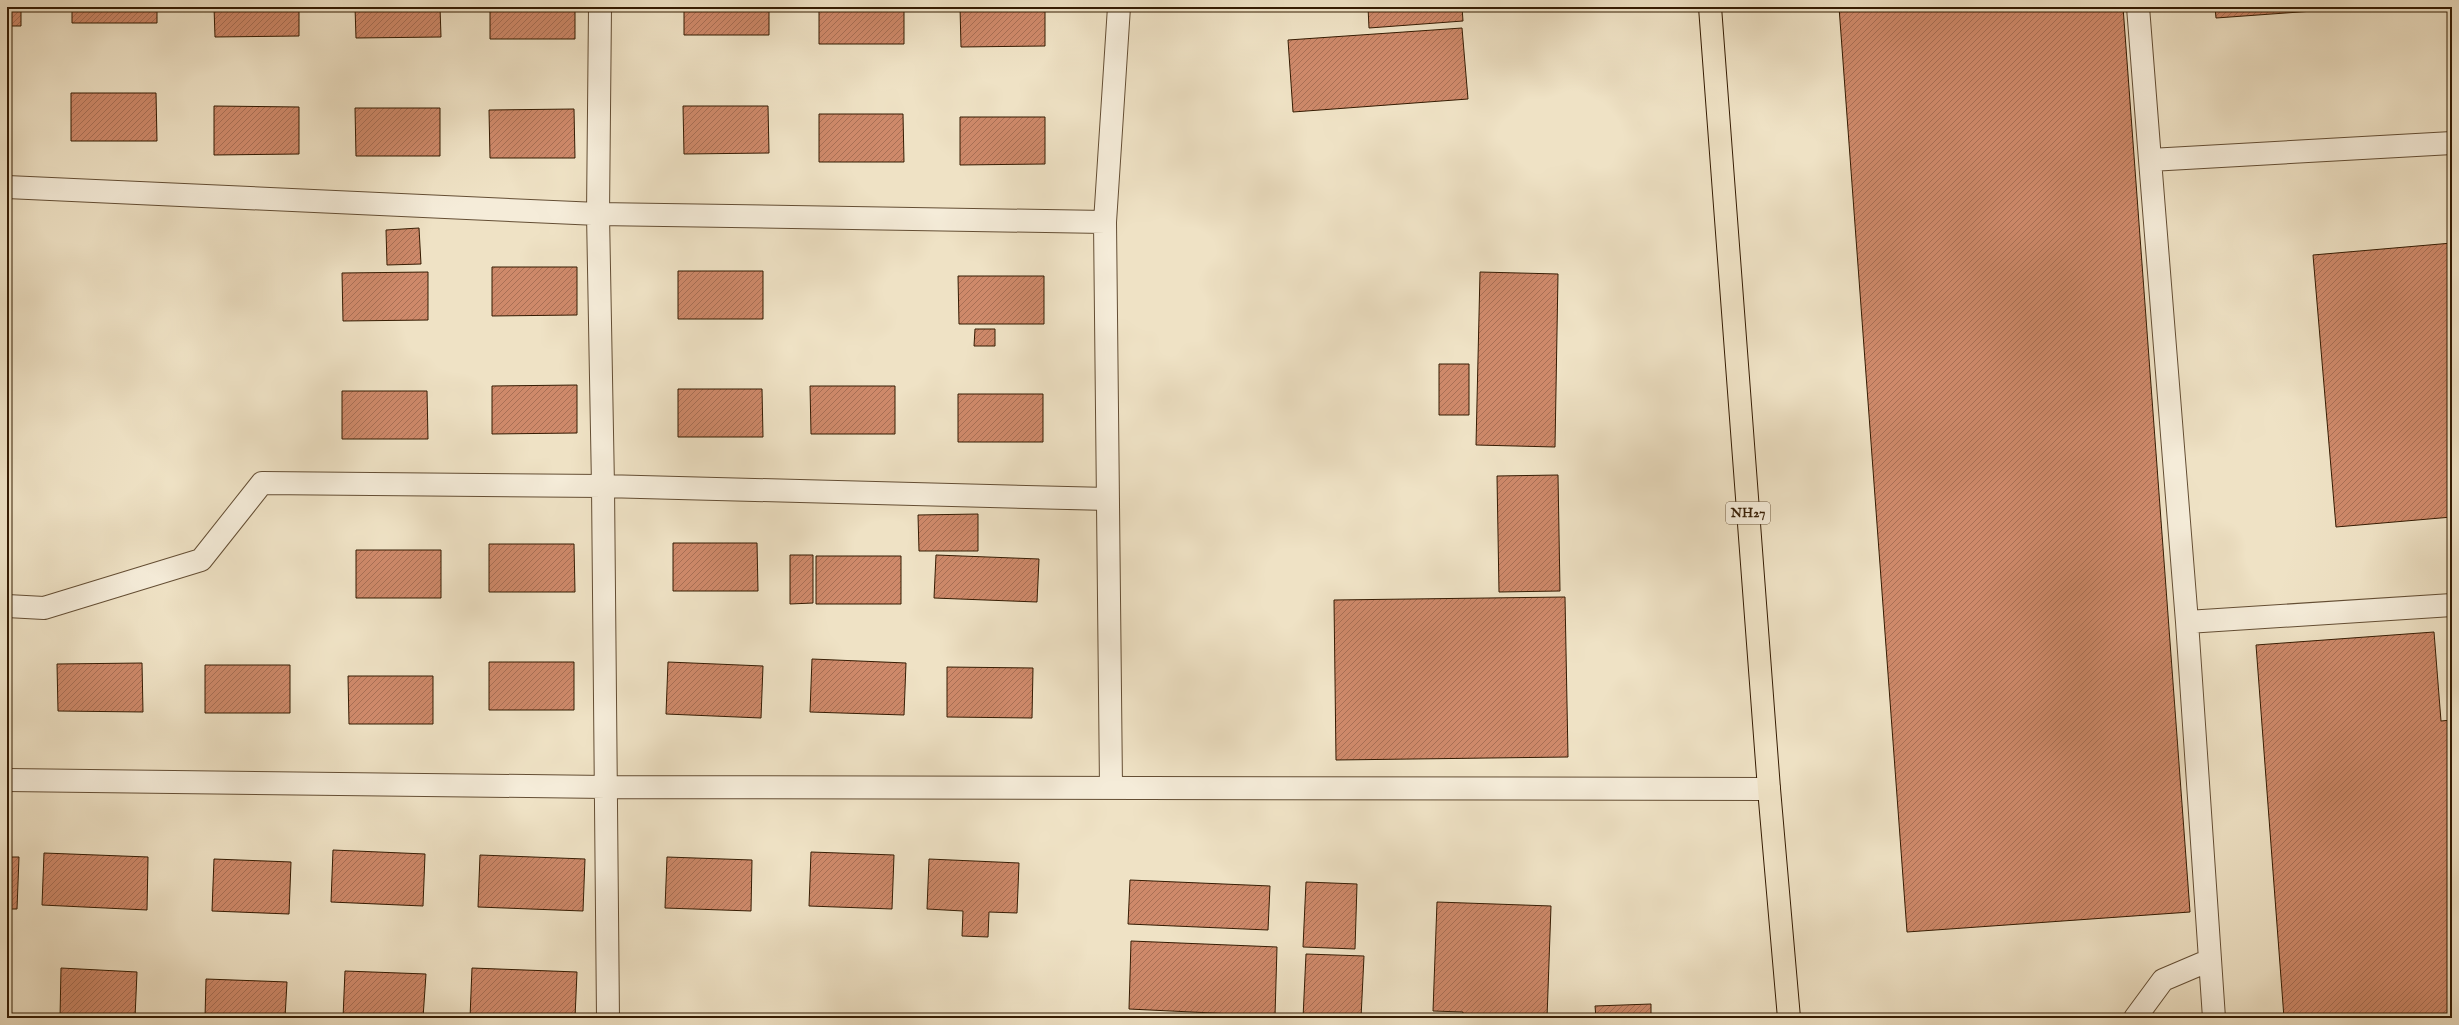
<svg xmlns="http://www.w3.org/2000/svg" width="2459" height="1025" viewBox="0 0 2459 1025" font-family="'IM FELL English',serif">
	<style>
		.building { fill: url(#building-hatch); stroke: #351c03 }
		.lines { fill: none; stroke-linecap: round; stroke-linejoin: round }
		.street-casing { stroke: #644e34; stroke-width: 24 }
		.highway-casing { stroke: #351c03; stroke-width: 24 }
		.street { stroke: #f5ecd9; stroke-width: 22 }
		.highway { stroke: #efe2c5; stroke-width: 22 }
		.labels { text-anchor: middle; dominant-baseline: central; stroke-width: 3.5; stroke-linejoin: round; paint-order: stroke }
		.shield { fill: #f5ecd9; stroke: #6f5a43; stroke-width: 1 }
		.shield-label { font-size: 13px; font-weight: bold; fill: #351c03 }
	</style>
	<defs>
		<pattern id="building-hatch" width="6" height="6" patternUnits="userSpaceOnUse"><rect width="6" height="6" fill="#ce896a"/><path d="M-1 1l2-2M0 6l6-6M5 7l2-2" fill="none" stroke="#a86f55"/></pattern>
	</defs>
	<rect width="100%" height="100%" fill="#efe2c5"/>
	<filter id="stains"><feTurbulence type="fractalNoise" baseFrequency=".005" numOctaves="4"/><feColorMatrix values="0 0 0 0 .2 0 0 0 0 .09 0 0 0 0 .02 0 0 0 .5 -.17"/></filter>
	<radialGradient id="worn" r=".72"><stop offset=".6" stop-color="#630" stop-opacity="0"/><stop offset="1" stop-color="#630" stop-opacity=".3"/></radialGradient>
	<path class="building" d="M7,7H21V26H7Z
		M72,7H157V23H72Z
		M214,7H299V36L215,37Z
		M355,7H440L441,37L356,38Z
		M490,7H575V39H490Z
		M684,7H769V35H684Z
		M819,7H904V44H819Z
		M960,7H1045V46L961,47Z
		M1368,7H1462L1463,21L1369,28Z
		M1839,7H2123L2190,912L1907,932Z
		M2215,7H2369L2216,18Z
		M1462,28L1468,99L1293,112L1288,40Z
		M71,93H156L157,141H71Z
		M214,106L299,107V154L214,155Z
		M683,106H768L769,153L684,154Z
		M355,108H440V156H356Z
		M574,109L575,158H490L489,110Z
		M819,114H903L904,162H819Z
		M960,117H1045V164L960,165Z
		M419,228L421,264L387,265L386,230Z
		M2452,243V517L2336,527L2313,255Z
		M492,267H577V315L492,316Z
		M678,271H763V319H678Z
		M428,272V320L343,321L342,273Z
		M1480,272L1558,274L1555,447L1476,445Z
		M958,276H1044V324H959Z
		M975,329H995V346H974Z
		M1439,364H1469V415H1439Z
		M577,385V433L492,434V386Z
		M810,386H895V434H811Z
		M678,389H762L763,437H678Z
		M342,391H427L428,439H342Z
		M958,394H1043V442H958Z
		M1558,475L1560,591L1499,592L1497,476Z
		M978,514V551H919L918,515Z
		M673,543H757L758,591H673Z
		M489,544H574L575,592H489Z
		M356,550H441V598H356Z
		M790,555H813V603L790,604Z
		M936,555L1039,559L1037,602L934,598Z
		M816,556H901V604H816Z
		M1565,597L1568,757L1336,760L1334,600Z
		M2434,632L2441,721L2452,720V1018H2284L2256,645Z
		M812,659L906,663L904,715L810,712Z
		M489,662H574V710H489Z
		M668,662L763,666L761,718L666,714Z
		M142,663L143,712L58,711L57,664Z
		M205,665H290V713H205Z
		M947,667L1033,668L1032,718L947,717Z
		M348,676H433V724H349Z
		M333,850L425,854L423,906L331,902Z
		M811,852L894,855L892,909L809,906Z
		M44,853L148,857L147,910L42,905Z
		M480,855L585,859L583,911L478,907Z
		M7,857H19L17,909H7Z
		M667,857L752,860L751,911L665,908Z
		M214,859L291,862L289,914L212,911Z
		M929,859L1019,863L1017,913L989,912L988,937L962,936L963,911L927,909Z
		M1130,880L1270,886L1268,930L1128,924Z
		M1306,882L1357,884L1355,949L1303,947Z
		M1437,902L1551,906L1547,1018H1463V1012L1433,1011Z
		M1131,941L1277,947L1275,1016L1129,1009Z
		M1306,954L1364,956L1361,1018H1303Z
		M61,968L137,972L135,1018H60Z
		M472,968L577,972L575,1018H470Z
		M345,971L426,974L423,1018H343Z
		M206,979L287,982L285,1018H205Z
		M1651,1004V1018H1596L1595,1006Z"/>
	<g class="lines">
		<g class="street-casing">
			<path id="street" d="M600,7L598,214L603,486L608,1018
				M2138,7L2150,160L2452,143
				M2150,160L2187,622L2452,605
				M7,187L598,214L1105,222
				M7,606L44,608L201,560L262,483L603,486L1108,499
				M2187,622L2214,1018
				M7,780L606,787L1769,789
				M1111,787L1105,222L1119,7
				M2135,1018L2163,980L2210,960"/>
		</g>
		<g class="highway-casing">
			<path id="highway" d="M1710,7L1769,789L1789,1018"/>
		</g>
		<use href="#street" class="street"/>
		<use href="#highway" class="highway"/>
	</g>
	<g class="labels">
		<rect class="shield" x="1726" y="502" width="44" height="22" rx="3"/>
		<g class="shield-label">
			<text x="1748" y="513">NH27</text>
		</g>
	</g>
	<rect width="2459" height="1025" fill="none" stroke="#efe2c5" stroke-width="24"/>
	<rect x="8" y="8" width="2443" height="1009" fill="none" stroke="#351c03" stroke-width="2"/>
	<rect x="12" y="12" width="2435" height="1001" fill="none" stroke="#351c03"/>
	<rect width="100%" height="100%" filter="url(#stains)"/>
	<rect width="100%" height="100%" fill="url(#worn)"/>
</svg>
